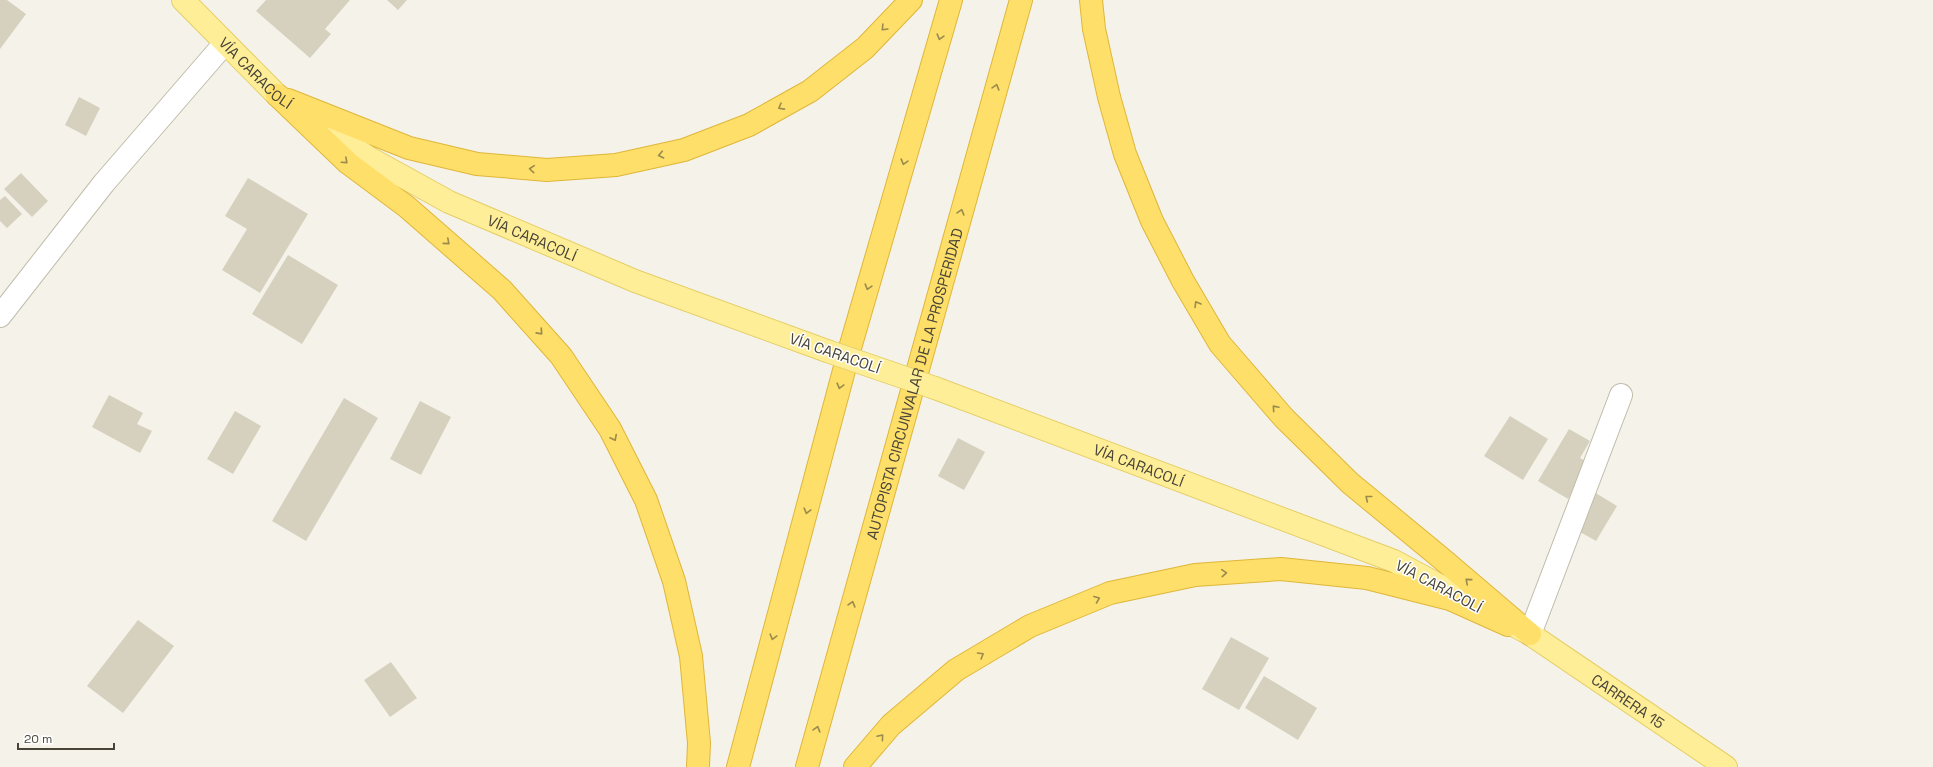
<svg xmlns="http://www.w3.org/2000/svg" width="1933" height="767" viewBox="0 0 1933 767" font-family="'Space Grotesk',sans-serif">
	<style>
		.building { fill: #d6d0be }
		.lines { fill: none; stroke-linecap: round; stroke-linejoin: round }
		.minor-casing { stroke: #c0bcab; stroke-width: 24 }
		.major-casing { stroke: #e5ce67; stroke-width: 24 }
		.highway-casing { stroke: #dfb639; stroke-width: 24 }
		.minor { stroke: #fff; stroke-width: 22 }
		.major { stroke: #ffee98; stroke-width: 22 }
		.highway { stroke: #fedf6a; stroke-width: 22 }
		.major-bridge-casing { stroke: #e5ce67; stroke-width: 24; stroke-linecap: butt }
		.major-bridge { stroke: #ffee98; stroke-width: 22 }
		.oneway { stroke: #9a8a4e }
		.labels { text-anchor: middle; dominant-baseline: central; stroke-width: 3; stroke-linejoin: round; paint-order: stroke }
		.street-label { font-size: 15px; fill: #484437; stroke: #fff }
	</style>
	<rect width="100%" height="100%" fill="#f5f3e9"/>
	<path class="building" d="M0,0H7L26,14L0,49Z
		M266,0H350L325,29L331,34L310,58L256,11Z
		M387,0H407L398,10Z
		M79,97L100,108L86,136L65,125Z
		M21,173L48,201L32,217L4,189Z
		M248,178L308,214L260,293L222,270L247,229L225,216Z
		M5,196L22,214L7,228L0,221V200Z
		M288,255L338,285L302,344L252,314Z
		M109,395L143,413L137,424L152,431L140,453L92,427Z
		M344,398L378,418L306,541L272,521Z
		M420,401L451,417L421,475L390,459Z
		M235,411L261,426L233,474L207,459Z
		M1510,416L1548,439L1523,480L1484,456Z
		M1569,429L1590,441L1580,458L1589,463L1568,499L1538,481Z
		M958,438L985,452L964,490L938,476Z
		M1594,492L1617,506L1596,541L1573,528Z
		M138,620L174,646L123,713L87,686Z
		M1231,637L1269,658L1239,710L1202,689Z
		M391,662L417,698L390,717L364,680Z
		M1264,676L1317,708L1298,740L1245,708Z"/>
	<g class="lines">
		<g class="minor-casing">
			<path id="minor" d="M0,316L104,183L225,43
				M1530,634L1621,395"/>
		</g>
		<g class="major-casing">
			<g id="major">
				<path id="s1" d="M183,0L277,95L371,159L449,202L635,281L827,351"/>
				<path id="s2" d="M935,388L1394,561L1463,598"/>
				<path id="s3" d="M1513,625L1530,634L1726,767"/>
			</g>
		</g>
		<g class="highway-casing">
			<g id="highway">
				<path d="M1091,0L1094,29L1109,97L1125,154L1152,221L1183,281L1220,344L1284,418L1350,483L1441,558L1530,634"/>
				<path d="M277,95L348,163L407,207L502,290L561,356L610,429L646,500L674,581L691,656L699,743L698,767"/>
				<path d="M288,100L409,148L477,164L547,170L616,165L684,150L749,125L810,91L865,48L911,0"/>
				<path d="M738,767L850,348L951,0"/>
				<path id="s4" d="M807,767L1021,0"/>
				<path d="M855,767L891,725L956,670L1030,626L1110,593L1195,575L1281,569L1367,578L1450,599L1508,625"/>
			</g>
		</g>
		<use href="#minor" class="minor"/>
		<use href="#major" class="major"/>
		<use href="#highway" class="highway"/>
		<g class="major-bridge-casing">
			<path id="major-bridge" d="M827,351L935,388"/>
		</g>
		<use href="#major-bridge" class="major-bridge"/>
	</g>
	<defs><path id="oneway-chevron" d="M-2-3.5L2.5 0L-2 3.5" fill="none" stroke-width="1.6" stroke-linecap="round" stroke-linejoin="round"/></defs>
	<g class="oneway">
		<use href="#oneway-chevron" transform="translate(884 28) rotate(134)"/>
		<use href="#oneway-chevron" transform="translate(940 37) rotate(106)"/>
		<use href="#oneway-chevron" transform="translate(996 87) rotate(-74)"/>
		<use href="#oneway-chevron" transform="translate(781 107) rotate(151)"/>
		<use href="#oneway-chevron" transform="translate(661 155) rotate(168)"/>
		<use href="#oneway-chevron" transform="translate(345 161) rotate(42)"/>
		<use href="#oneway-chevron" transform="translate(904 162) rotate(106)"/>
		<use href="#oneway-chevron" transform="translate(532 169) rotate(-175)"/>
		<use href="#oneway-chevron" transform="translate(961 212) rotate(-74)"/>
		<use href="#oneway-chevron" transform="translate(447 242) rotate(41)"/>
		<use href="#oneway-chevron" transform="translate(868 287) rotate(106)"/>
		<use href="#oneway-chevron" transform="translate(1197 304) rotate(-121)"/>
		<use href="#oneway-chevron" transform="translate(540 332) rotate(48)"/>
		<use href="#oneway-chevron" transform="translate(840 386) rotate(105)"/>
		<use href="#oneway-chevron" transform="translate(1275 408) rotate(-131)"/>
		<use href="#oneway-chevron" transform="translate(614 438) rotate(63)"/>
		<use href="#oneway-chevron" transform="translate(1368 498) rotate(-141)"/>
		<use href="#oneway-chevron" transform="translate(807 511) rotate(105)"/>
		<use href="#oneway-chevron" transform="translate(1224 573) rotate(-4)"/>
		<use href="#oneway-chevron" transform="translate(1468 581) rotate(-139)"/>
		<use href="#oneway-chevron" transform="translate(1097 599) rotate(-22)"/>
		<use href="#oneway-chevron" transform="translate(852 604) rotate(-74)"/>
		<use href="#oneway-chevron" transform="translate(773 637) rotate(105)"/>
		<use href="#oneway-chevron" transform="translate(981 655) rotate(-31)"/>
		<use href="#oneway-chevron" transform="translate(817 729) rotate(-74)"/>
		<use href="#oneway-chevron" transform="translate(881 737) rotate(-50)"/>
	</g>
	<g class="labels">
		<g class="street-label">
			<text stroke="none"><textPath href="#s1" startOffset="103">VÍA CARACOLÍ</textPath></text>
			<text stroke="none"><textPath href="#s1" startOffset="427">VÍA CARACOLÍ</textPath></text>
			<text transform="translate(835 353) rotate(19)">VÍA CARACOLÍ</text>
			<text stroke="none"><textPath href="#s4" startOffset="398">AUTOPISTA CIRCUNVALAR DE LA PROSPERIDAD</textPath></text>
			<text stroke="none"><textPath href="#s2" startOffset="218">VÍA CARACOLÍ</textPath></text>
			<text transform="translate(1439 586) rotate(28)">VÍA CARACOLÍ</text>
			<text stroke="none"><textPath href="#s3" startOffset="138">CARRERA 15</textPath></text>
		</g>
	</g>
	<path d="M18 743v6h96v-6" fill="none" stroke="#484437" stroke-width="2"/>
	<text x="24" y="743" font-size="12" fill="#484437" stroke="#ffffff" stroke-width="3" paint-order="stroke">20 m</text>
</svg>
